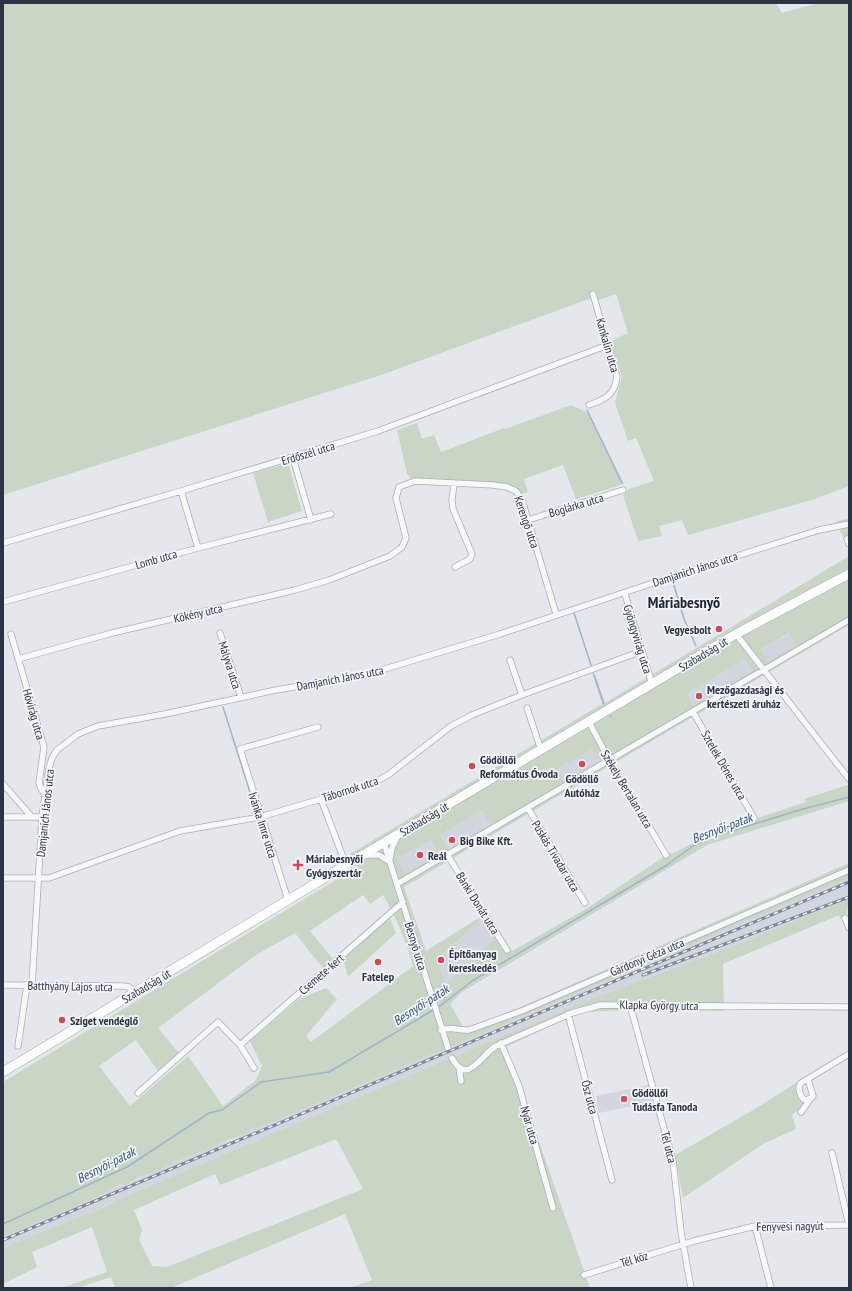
<svg xmlns="http://www.w3.org/2000/svg" width="852" height="1291" viewBox="0 0 852 1291" font-family="'PT Sans Narrow',sans-serif">
	<style>
		.built { fill: #d2d6de }
		.green { fill: #c9d6c5; fill-rule: evenodd }
		.lines { fill: none; stroke-linecap: round; stroke-linejoin: round }
		.stream { stroke: #9fb4cc; stroke-width: 1.5 }
		.street-casing { stroke: #a9aeb7; stroke-width: 7 }
		.primary-casing { stroke: #a3abb8; stroke-width: 10 }
		.street { stroke: #f7f8fa; stroke-width: 5.5 }
		.primary { stroke: #fff; stroke-width: 9 }
		.rail-casing { stroke: #7d8696; stroke-width: 3 }
		.rail { stroke: #f4f6f9; stroke-width: 1.5; stroke-dasharray: 4.5; stroke-linecap: butt }
		.poi-dot { fill: #d1495b; stroke: #f4f6f9; stroke-width: 1.5 }
		.labels { text-anchor: middle; dominant-baseline: central; stroke-width: 3.5; stroke-linejoin: round; paint-order: stroke }
		.street-label { font-size: 12px; fill: #2b3445; stroke: #f4f6f9 }
		.poi-label { font-size: 12px; font-weight: bold; fill: #2b3445; stroke: #f4f6f9; text-anchor: start }
		.water-label { font-size: 13px; font-style: italic; fill: #34527a; stroke: #f4f6f9 }
		.district-label { font-size: 16px; font-weight: bold; fill: #1d2536; stroke: #f4f6f9 }
	</style>
	<rect width="100%" height="100%" fill="#e4e7ec"/>
	<path class="built" d="M790,633L796,644L768,661L761,649Z
		M745,659L752,670L694,706L688,693Z
		M592,749L600,762L592,766L591,765L564,781L558,769Z
		M482,810L491,824L449,849L440,835Z
		M431,840L439,854L405,873L397,858Z
		M849,878V899L844,902L731,947L578,1004L260,1139L255,1143H251L125,1197L123,1200L113,1202L89,1214H86L3,1248V1237L104,1194L107,1190L139,1179L144,1175L154,1173L180,1160L214,1147L219,1143L229,1141L253,1129H256Z
		M481,920L494,940L446,983L436,960Z
		M649,1085L652,1102L599,1113L596,1096Z"/>
	<path class="green" d="M3,3H776L782,13L818,3H849V486L815,499L688,535L682,520L659,526L662,536L638,541L623,495L629,489L654,481L636,438L628,441L615,403L622,376L609,342L628,333L616,294L599,300L589,299L381,375L3,495Z
		M571,405L588,413L624,484L576,499L563,465L524,479L528,492L522,494L508,484L413,480L407,474L397,430L417,423L422,439L434,435L441,452L504,428L505,429Z
		M288,463L302,511L268,522L253,473Z
		M849,518V549L836,522Z
		M849,556V625L404,887L426,951L488,912L512,951L586,909L671,852L672,854L710,834L806,802L804,799L847,785L849,788V801L707,845L462,992L450,1004L464,1028L498,1017L849,863V878L256,1129H252L248,1133L219,1143L214,1147L180,1160L154,1173L144,1175L127,1184H122L108,1190L104,1194L3,1237V1082L357,867L350,854L602,704L592,673L594,672L605,703ZM789,633L796,644L768,661L761,649ZM745,659L752,670L694,705L688,693ZM592,749L600,762L592,766L591,765L564,780L558,769ZM482,810L490,824L449,849L440,835ZM431,840L439,854L405,873L397,858ZM363,895L370,904L383,895C396,917 406,941 413,966L311,1042L306,1036L337,999L326,988L299,999L250,1041L262,1066L256,1080L223,1106L188,1056L130,1106L99,1066L136,1040L158,1071L179,1053L158,1028L256,955L295,933L323,968L333,959L310,931ZM481,920L494,940L446,983L436,960Z
		M849,899L847,914L840,918L839,915L723,964L724,1011L626,1010L586,1012L563,1020L506,1047L590,1288H350L372,1280L345,1214L171,1288H115L111,1277L78,1288H62L107,1272L92,1227L32,1252L37,1267L3,1284V1248L86,1214H89L125,1197L251,1143H255L260,1139L578,1004L731,947ZM336,1139L363,1189L167,1267L152,1266L139,1240L142,1230L134,1210L215,1174L220,1185Z
		M390,918L396,933L348,977L343,958Z
		M799,1081L796,1086L798,1096L807,1102L792,1115L796,1129L763,1144L683,1198L675,1155L755,1109Z"/>
	<g class="lines">
		<path class="stream" d="M587,410L622,483
			M673,582L684,619L696,646
			M574,613L591,665
			M594,675L604,704
			M223,707L257,814
			M610,716L611,717
			M3,1224L127,1167L209,1113L222,1110L261,1082L329,1072L440,1006L472,981L667,865L693,846L712,837L803,809L849,797"/>
		<g class="street-casing">
			<path id="street" d="M589,405C604,400 615,395 617,377L593,294
				M293,458L311,520
				M454,483L452,500L453,509L472,554L470,559L455,567
				M181,491L198,548
				M528,520L623,490
				M847,539L849,544
				M3,543L181,491L378,431L608,345
				M625,594L652,684
				M3,602L198,548L331,514
				M220,633L241,697
				M11,634L44,747L39,783L41,789L45,793
				M736,634L849,779
				M18,659L112,633L295,590L329,580L390,556L402,547L406,538L396,498L399,487L415,481L493,485L507,487L516,491L522,500L528,520L556,614
				M510,660L522,695
				M527,708L541,750
				M693,712L754,818
				M589,722L607,756L666,855
				M3,784L31,816
				M321,799L346,865
				M528,808L585,903
				M3,817H42
				M384,843L448,1048
				M367,855H379L390,862
				M448,856L507,950
				M390,859L392,848L398,835
				M3,878H49L180,831L260,817L369,785L388,775L451,726L472,715L522,695L642,651
				M397,884L849,620
				M288,900L240,749L318,727
				M845,918L849,928
				M3,985L123,986L129,987L135,993
				M32,985L42,817L49,768L52,758L57,750L78,734L98,726L165,714L276,690L365,675L500,634L677,575L819,530L849,524
				M630,1005L673,1161L681,1232L691,1288
				M568,1014L612,1180
				M441,1030C452,1026 459,1031 469,1030L524,1010L849,870
				M501,1043L519,1086L553,1208
				M18,1046L27,985
				M452,1058C467,1087 482,1054 496,1046L572,1013L601,1005L849,1007
				M459,1067L461,1081
				M254,1068L240,1045L403,902
				M808,1079L813,1096L811,1098L805,1100C800,1097 797,1088 801,1083L849,1054
				M138,1093L218,1022L240,1045
				M801,1112L811,1098
				M832,1153L849,1225
				M755,1226L771,1288
				M584,1275L694,1241L755,1226L849,1225"/>
		</g>
		<g class="primary-casing">
			<path id="primary" d="M3,1072L346,865L736,634L849,574"/>
		</g>
		<use href="#street" class="street"/>
		<use href="#primary" class="primary"/>
		<g class="rail-casing">
			<path id="rail" d="M643,975L849,897
				M3,1240L849,882"/>
		</g>
		<use href="#rail" class="rail"/>
	</g>
	<g class="poi-dot">
		<circle cx="719" cy="629" r="4"/>
		<circle cx="699" cy="696" r="4"/>
		<circle cx="582" cy="764" r="4"/>
		<circle cx="472" cy="766" r="4"/>
		<circle cx="452" cy="840" r="4"/>
		<circle cx="420" cy="855" r="4"/>
		<path d="M296 859h4v4h4v4h-4v4h-4v-4h-4v-4h4z"/>
		<circle cx="441" cy="960" r="4"/>
		<circle cx="378" cy="962" r="4"/>
		<circle cx="62" cy="1020" r="4"/>
		<circle cx="624" cy="1099" r="4"/>
	</g>
	<g class="labels">
		<g class="street-label">
			<text transform="translate(608 345) rotate(74)">Kankalin utca</text>
			<text transform="translate(308 453) rotate(-17)">Erdőszél utca</text>
			<text transform="translate(576 505) rotate(-17)">Boglárka utca</text>
			<text transform="translate(527 522) rotate(71)">Kerengő utca</text>
			<text transform="translate(156 559) rotate(-16)">Lomb utca</text>
			<text transform="translate(695 569) rotate(-18)">Damjanich János utca</text>
			<text transform="translate(198 613) rotate(-13)">Kökény utca</text>
			<text transform="translate(638 639) rotate(73)">Gyöngyvirág utca</text>
			<text transform="translate(703 654) rotate(-31)">Szabadság út</text>
			<text transform="translate(230 665) rotate(72)">Mályva utca</text>
			<text transform="translate(340 678) rotate(-11)">Damjanich János utca</text>
			<text transform="translate(34 714) rotate(74)">Hóvirág utca</text>
			<text transform="translate(724 765) rotate(60)">Sztelek Dénes utca</text>
			<text transform="translate(350 789) rotate(-18)">Tábornok utca</text>
			<text transform="translate(627 789) rotate(59)">Székely Bertalan utca</text>
			<text transform="translate(45 813) rotate(-84)">Damjanich János utca</text>
			<text transform="translate(424 819) rotate(-31)">Szabadság út</text>
			<text transform="translate(263 825) rotate(72)">Ivánka Imre utca</text>
			<text transform="translate(556 856) rotate(59)">Puskás Tivadar utca</text>
			<text transform="translate(478 903) rotate(58)">Bánki Donát utca</text>
			<text transform="translate(416 946) rotate(73)">Besnyő utca</text>
			<text transform="translate(647 957) rotate(-23)">Gárdonyi Géza utca</text>
			<text transform="translate(321 974) rotate(-41)">Csemete-kert</text>
			<text transform="translate(70 986) rotate(1)">Batthyány Lajos utca</text>
			<text transform="translate(146 986) rotate(-31)">Szabadság út</text>
			<text transform="translate(659 1005) rotate(1)">Klapka György utca</text>
			<text transform="translate(590 1097) rotate(75)">Ősz utca</text>
			<text transform="translate(530 1125) rotate(74)">Nyár utca</text>
			<text transform="translate(669 1147) rotate(76)">Tél utca</text>
			<text transform="translate(790 1226) rotate(-1)">Fenyvesi nagyút</text>
			<text transform="translate(634 1259) rotate(-17)">Tél köz</text>
		</g>
		<g class="poi-label">
			<text x="711" y="629" text-anchor="end">Vegyesbolt</text>
			<text x="707" y="689">Mezőgazdasági és<tspan x="707" dy="14">kertészeti áruház</tspan></text>
			<text x="480" y="759">Gödöllői<tspan x="480" dy="14">Református Óvoda</tspan></text>
			<text x="582" y="778" text-anchor="middle">Gödöllő<tspan x="582" dy="14">Autóház</tspan></text>
			<text x="460" y="840">Big Bike Kft.</text>
			<text x="428" y="855">Reál</text>
			<text x="306" y="858">Máriabesnyői<tspan x="306" dy="14">Gyógyszertár</tspan></text>
			<text x="449" y="953">Építőanyag<tspan x="449" dy="14">kereskedés</tspan></text>
			<text x="378" y="976" text-anchor="middle">Fatelep</text>
			<text x="70" y="1020">Sziget vendéglő</text>
			<text x="632" y="1092">Gödöllői<tspan x="632" dy="14">Tudásfa Tanoda</tspan></text>
		</g>
		<g class="water-label">
			<text transform="translate(722 828) rotate(-21)">Besnyői-patak</text>
			<text transform="translate(421 1005) rotate(-33)">Besnyői-patak</text>
			<text transform="translate(106 1165) rotate(-27)">Besnyői-patak</text>
		</g>
		<g class="district-label">
			<text x="684" y="602">Máriabesnyő</text>
		</g>
	</g>
	<rect width="852" height="1291" fill="none" stroke="#2b3445" stroke-width="8"/>
</svg>
